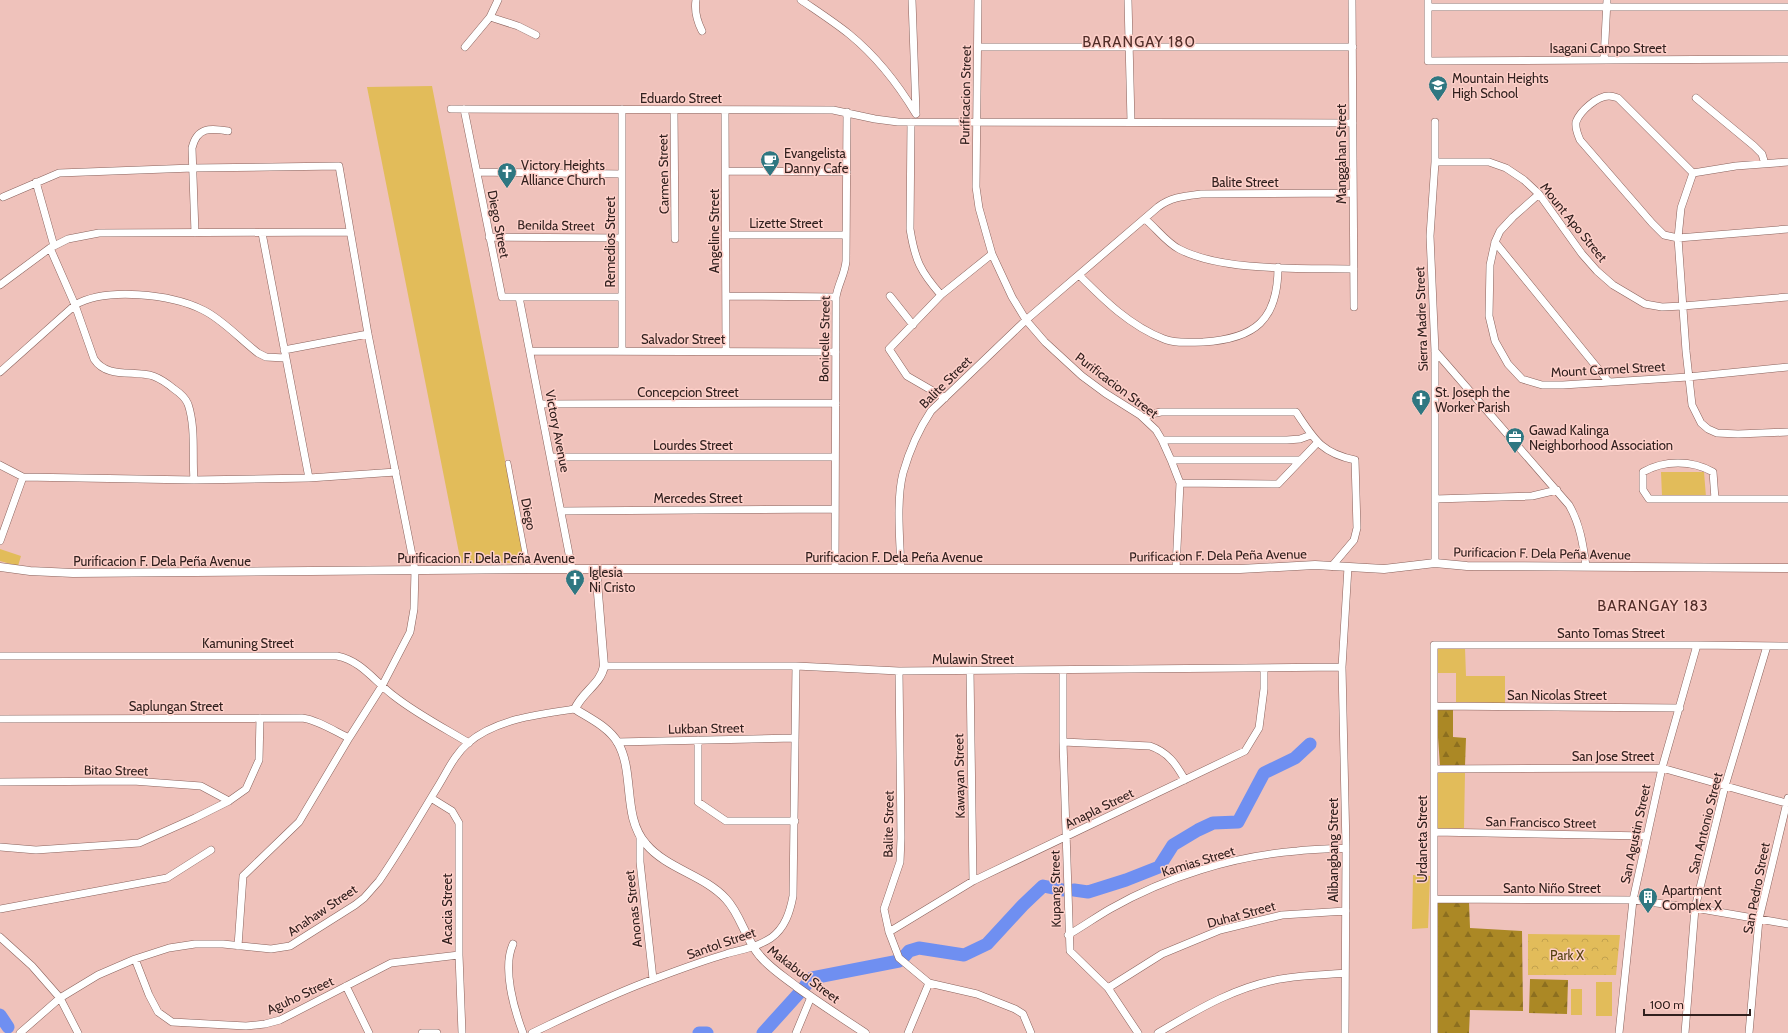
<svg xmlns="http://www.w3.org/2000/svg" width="1788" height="1033" viewBox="0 0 1788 1033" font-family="Cabin,sans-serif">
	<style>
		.grass { fill: #e2bc5a }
		.forest { fill: url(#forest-firs) }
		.park { fill: url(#park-crowns) }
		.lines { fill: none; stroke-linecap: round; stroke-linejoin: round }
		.river { stroke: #6f8ff1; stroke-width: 13 }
		.pedestrian-casing { stroke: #89625c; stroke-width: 6 }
		.minor-casing { stroke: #89625c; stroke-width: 8 }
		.tertiary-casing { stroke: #89625c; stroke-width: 9 }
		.pedestrian { stroke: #fff; stroke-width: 5 }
		.minor { stroke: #fff; stroke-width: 7 }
		.tertiary { stroke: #fff; stroke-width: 8 }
		.labels { text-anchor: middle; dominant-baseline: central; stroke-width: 3; stroke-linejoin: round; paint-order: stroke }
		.street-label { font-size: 13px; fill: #31201e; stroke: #fdcfc8 }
		.poi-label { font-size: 13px; fill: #31201e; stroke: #fdcfc8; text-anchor: start }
		.park-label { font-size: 13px; fill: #564310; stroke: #fdcfc8 }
		.quarter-label { font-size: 15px; letter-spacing: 1px; fill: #502d28; stroke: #fdcfc8 }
	</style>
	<defs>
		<pattern id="forest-firs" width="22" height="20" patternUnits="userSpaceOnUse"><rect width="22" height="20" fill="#ab8825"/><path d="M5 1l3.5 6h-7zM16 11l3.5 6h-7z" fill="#8c6f1f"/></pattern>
		<pattern id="park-crowns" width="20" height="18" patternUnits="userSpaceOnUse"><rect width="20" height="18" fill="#e2bc5a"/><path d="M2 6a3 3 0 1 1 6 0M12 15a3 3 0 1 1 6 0" fill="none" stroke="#c2a14e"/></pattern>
	</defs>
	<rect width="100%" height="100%" fill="#efc2bb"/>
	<path class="grass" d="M432,86L525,563H461L367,87Z
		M1661,472H1704L1706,497L1662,496Z
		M0,549L21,556L18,566L0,561Z
		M1437,647L1465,648L1466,676H1505V703L1456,702V673H1438Z
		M1437,773H1465L1464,828L1437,829Z
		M1413,875L1430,876L1428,928L1412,929Z
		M1596,982H1612V1016H1596Z
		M1571,989H1582V1015H1571Z"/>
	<path class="forest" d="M1436,709H1453V737L1466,738L1465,766H1440Z
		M1437,901L1469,902L1470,928L1522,931L1523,1011L1470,1010L1469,1033H1438Z
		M1530,979L1568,980L1567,1014L1529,1013Z"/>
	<path class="park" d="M1528,934L1620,935L1616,975H1528Z"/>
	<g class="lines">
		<path class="river" d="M1074,890L1088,892L1126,880L1159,867L1173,845L1198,830L1213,823L1238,822L1264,773L1295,758L1310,744
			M903,958L909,951L919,948L964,955L987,944L1023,905L1043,886L1063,890
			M805,986L812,978L899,961
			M0,1015L8,1027
			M699,1033H707
			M763,1033L801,991"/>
		<g class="pedestrian-casing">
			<path id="pedestrian" d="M508,463L528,569"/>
		</g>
		<g class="minor-casing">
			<path id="minor" d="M696,0C694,12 697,21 702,31
				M801,0C817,11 834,22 849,34C876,56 898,84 916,114
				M912,0L916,112
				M978,0L976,187L979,208L992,254L1012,297L1026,320L1045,342L1082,376L1105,393L1140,415L1156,430L1162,440L1171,460L1180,483L1176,569
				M1128,0L1131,122
				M1352,0L1354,307
				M1428,0V61L1788,59
				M1428,7H1788
				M490,17L518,26L536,35
				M465,47L490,17L498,0
				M978,47H1353
				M1604,60L1607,0
				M1696,98L1754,146L1762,154L1765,164
				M451,109L833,110L875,119L898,122L1353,123
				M464,109L502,297H622
				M622,109V351
				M674,110L675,239
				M725,110L726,351
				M911,122L910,229C915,260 920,271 941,295
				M1435,162H1489L1506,168L1524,180L1539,194L1582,254L1597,271L1613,285L1645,304L1662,307L1683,306L1788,297
				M726,171L847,172
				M477,172L622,174
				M1693,173L1618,98C1615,97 1612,96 1609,96C1597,96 1580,111 1576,122C1575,129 1578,135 1580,140L1652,223L1664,235L1678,238L1788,229
				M1693,173L1681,208L1678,238L1686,351L1692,405L1701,423L1708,429L1717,433L1738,434L1788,432
				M1693,173L1736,166L1788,162
				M36,182L54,246
				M1539,194L1513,217L1500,231L1495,242L1490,265L1489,316L1495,341L1508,364L1522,379L1542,385H1563L1688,377L1788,367
				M3,197L59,173L193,168L339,166L368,334L415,570L414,609L410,632L382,686L349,738L299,822L243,876L238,946
				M1145,219C1156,228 1167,243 1179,249C1223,272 1304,268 1354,269
				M195,233L192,148C197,127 210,128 228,131
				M262,233L309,478
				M726,235H846
				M489,237L622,238
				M1495,242L1608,381
				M50,248L75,305L94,359C107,379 133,370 153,376C161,379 168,384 174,389C180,393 185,397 188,404C196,428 192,456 194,480
				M1079,275C1104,300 1130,326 1164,339C1176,344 1191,342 1203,342C1255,339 1278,320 1278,267
				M0,285L50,248L68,239L99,233L349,232
				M726,296L836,297
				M890,296L913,325
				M519,297L572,569
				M284,350L368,334
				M530,351L836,352
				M1435,351L1569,505C1580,524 1583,544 1586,566
				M0,372L75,305C106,287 171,294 203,310C222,319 241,340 258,353L266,357L285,358
				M945,398L907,376L889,349L941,295L992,254
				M540,404L836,403
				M1144,418L1151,414L1161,412H1296C1314,439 1321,453 1355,460L1357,528L1354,540L1332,566
				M1162,440H1287L1300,439L1311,435
				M551,457H835
				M1171,460H1299
				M0,465L23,477L194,480L309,478L396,472
				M1180,483L1278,484L1318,442
				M1435,499L1532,496L1557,490
				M1715,499L1713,472C1692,460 1664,460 1643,472V490L1649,499H1788
				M561,511L835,509
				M0,541L23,477
				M1435,563V351L1430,236L1435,162V122
				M835,569L836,297C838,284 845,274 846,261L847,112
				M901,569C900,541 896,500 903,473C909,452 919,429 931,411L1026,320L1158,207C1171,197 1185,196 1201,194L1353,193
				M0,656H337C362,661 374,681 394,696C417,714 444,728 469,743
				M604,666H796L899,671L1342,667
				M970,670L973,881
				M899,671L901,838L900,862L884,909L889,932L899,958L929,983L977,994L1015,1009L1023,1014L1031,1033
				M1063,671V742L1070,951L1108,988L1138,1033
				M1434,706L1680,708
				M0,719L302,718C318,720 334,731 349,738
				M698,740V802L726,821H795
				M617,742L794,738
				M1063,742L1150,746C1168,752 1176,764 1185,780
				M1434,769L1662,768L1786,803
				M0,782L133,781L201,786L229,801
				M431,798L452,811L459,823V955L462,1033
				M1434,832L1647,836
				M640,836V862L653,979
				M0,847L36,850L139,843L195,818L229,801L246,789L259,760L260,718
				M1434,899L1633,900L1695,908L1788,924
				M0,909L167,878L211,850
				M889,932L973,881L1245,751L1259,728L1264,689V668
				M1068,935C1082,927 1096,917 1110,909C1166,877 1233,856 1297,851C1314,849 1330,849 1346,848
				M0,937L32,966L60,998L78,1033
				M513,944C502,968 514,1009 523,1033
				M135,959L149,995L158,1012L172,1022L246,1026L265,1024L280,1020L391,963L459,955
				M346,986L369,1033
				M1108,988L1162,954L1220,930L1282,915L1346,911
				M20,1033L60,998L98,975L135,959L169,948L195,944H223L271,949L290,946L355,905L364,898L379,881C400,851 418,819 437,788C447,772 454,755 468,743C496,719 540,714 575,709
				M422,1033H437
				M532,1033C572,1014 612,994 654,979C678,970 702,961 726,954C743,949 755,948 771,938C785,928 790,912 793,896L796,666
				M796,1033L811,997
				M908,1033L929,983
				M1158,1033C1198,1009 1240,984 1287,978C1306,975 1326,975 1345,973
				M1345,1033L1346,848L1342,667L1348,567
				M1434,1033V645H1697L1788,646
				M1619,1033L1633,900L1662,768L1697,645
				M1685,1033L1695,908L1725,786L1767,646
				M1749,1033L1759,919L1788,798"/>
		</g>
		<g class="tertiary-casing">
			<path id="tertiary" d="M0,567L30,571L73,573L528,569H1240L1315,565L1384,569L1435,563L1467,566L1788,568
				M596,569L604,666C601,684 582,692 575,709C589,718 609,727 618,743C635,773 622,817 646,844C667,869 704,875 726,899C741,915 745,939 760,956C770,968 784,977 797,987C819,1003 842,1018 865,1033"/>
		</g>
		<use href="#pedestrian" class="pedestrian"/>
		<use href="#minor" class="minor"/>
		<use href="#tertiary" class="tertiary"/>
	</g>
	<defs>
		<g id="school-pin" transform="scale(1)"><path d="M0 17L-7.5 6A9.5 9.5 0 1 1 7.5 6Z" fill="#2f7781" stroke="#fdcfc8"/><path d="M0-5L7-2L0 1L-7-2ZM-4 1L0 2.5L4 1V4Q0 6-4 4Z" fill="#fff"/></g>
		<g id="cafe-pin" transform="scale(1)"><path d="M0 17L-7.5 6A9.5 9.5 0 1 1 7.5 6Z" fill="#2f7781" stroke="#fdcfc8"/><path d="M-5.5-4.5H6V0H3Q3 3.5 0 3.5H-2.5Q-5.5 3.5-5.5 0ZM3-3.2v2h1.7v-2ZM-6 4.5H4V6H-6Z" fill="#fff"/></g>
		<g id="church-pin" transform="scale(1)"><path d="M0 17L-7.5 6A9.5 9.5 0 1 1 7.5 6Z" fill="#2f7781" stroke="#fdcfc8"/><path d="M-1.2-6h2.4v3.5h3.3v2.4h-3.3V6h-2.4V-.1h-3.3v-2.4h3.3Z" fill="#fff"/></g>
		<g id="office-pin" transform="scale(1)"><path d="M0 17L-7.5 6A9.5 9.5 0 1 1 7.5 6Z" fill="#2f7781" stroke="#fdcfc8"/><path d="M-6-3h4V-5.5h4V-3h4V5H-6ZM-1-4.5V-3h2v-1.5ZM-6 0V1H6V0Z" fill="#fff"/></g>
		<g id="building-pin" transform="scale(1)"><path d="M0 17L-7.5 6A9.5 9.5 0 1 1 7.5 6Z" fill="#2f7781" stroke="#fdcfc8"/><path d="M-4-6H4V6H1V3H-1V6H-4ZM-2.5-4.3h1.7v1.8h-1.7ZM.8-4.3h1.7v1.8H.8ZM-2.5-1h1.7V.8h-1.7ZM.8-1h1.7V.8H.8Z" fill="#fff"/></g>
	</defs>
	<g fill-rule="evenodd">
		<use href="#school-pin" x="1438" y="85"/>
		<use href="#cafe-pin" x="770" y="160"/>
		<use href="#church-pin" x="507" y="172"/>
		<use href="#church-pin" x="1421" y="399"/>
		<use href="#office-pin" x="1515" y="437"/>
		<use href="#church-pin" x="575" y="579"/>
		<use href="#building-pin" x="1648" y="897"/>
	</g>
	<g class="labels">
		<g class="street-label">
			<text x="1608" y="48">Isagani Campo Street</text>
			<text transform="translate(965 95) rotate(-89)">Purificacion Street</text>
			<text x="681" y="98">Eduardo Street</text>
			<text transform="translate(1341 154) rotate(-90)">Manggahan Street</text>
			<text transform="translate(663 174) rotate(-91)">Carmen Street</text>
			<text x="1245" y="182">Balite Street</text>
			<text transform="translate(1574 222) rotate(51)">Mount Apo Street</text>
			<text x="786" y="223">Lizette Street</text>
			<text transform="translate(499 224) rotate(79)">Diego Street</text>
			<text transform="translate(556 225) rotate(1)">Benilda Street</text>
			<text transform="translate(714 231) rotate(-90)">Angeline Street</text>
			<text transform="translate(610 242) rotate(-90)">Remedios Street</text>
			<text transform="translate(1421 319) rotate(-92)">Sierra Madre Street</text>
			<text x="683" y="339">Salvador Street</text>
			<text transform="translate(824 339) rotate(-89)">Bonicelle Street</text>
			<text transform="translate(1608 369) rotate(-3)">Mount Carmel Street</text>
			<text transform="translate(945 382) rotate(-45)">Balite Street</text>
			<text transform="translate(1117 385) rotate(37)">Purificacion Street</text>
			<text x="688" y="392">Concepcion Street</text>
			<text transform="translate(558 431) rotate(79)">Victory Avenue</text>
			<text x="693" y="445">Lourdes Street</text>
			<text x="698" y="498">Mercedes Street</text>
			<text transform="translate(529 514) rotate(79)">Diego</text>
			<text transform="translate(1542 553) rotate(1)">Purificacion F. Dela Peña Avenue</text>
			<text transform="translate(1218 555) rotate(-1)">Purificacion F. Dela Peña Avenue</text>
			<text x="894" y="557">Purificacion F. Dela Peña Avenue</text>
			<text x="486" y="558">Purificacion F. Dela Peña Avenue</text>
			<text x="162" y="561">Purificacion F. Dela Peña Avenue</text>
			<text x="1611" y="633">Santo Tomas Street</text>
			<text x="248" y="643">Kamuning Street</text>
			<text x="973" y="659">Mulawin Street</text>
			<text x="1557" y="695">San Nicolas Street</text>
			<text x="176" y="706">Saplungan Street</text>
			<text transform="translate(706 728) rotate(-1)">Lukban Street</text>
			<text x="1613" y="756">San Jose Street</text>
			<text transform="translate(116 770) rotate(1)">Bitao Street</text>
			<text transform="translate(959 776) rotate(-91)">Kawayan Street</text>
			<text transform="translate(1099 808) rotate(-26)">Anapla Street</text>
			<text transform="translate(1541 822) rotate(1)">San Francisco Street</text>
			<text transform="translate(1705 823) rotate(-76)">San Antonio Street</text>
			<text transform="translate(888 824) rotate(-89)">Balite Street</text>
			<text transform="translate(1635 834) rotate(-78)">San Agustin Street</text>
			<text transform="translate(1422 839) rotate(-90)">Urdaneta Street</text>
			<text transform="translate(1333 850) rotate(-90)">Alibangbang Street</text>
			<text transform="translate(1198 861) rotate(-17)">Kamias Street</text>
			<text x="1552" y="888">Santo Niño Street</text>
			<text transform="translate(1756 888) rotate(-79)">San Pedro Street</text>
			<text transform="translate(1055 889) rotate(-91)">Kupang Street</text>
			<text transform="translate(447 909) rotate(-90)">Acacia Street</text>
			<text transform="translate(633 909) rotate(-96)">Anonas Street</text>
			<text transform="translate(322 910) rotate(-34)">Anahaw Street</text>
			<text transform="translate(1241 914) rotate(-15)">Duhat Street</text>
			<text transform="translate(721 943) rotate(-19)">Santol Street</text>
			<text transform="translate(804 974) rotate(37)">Makabud Street</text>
			<text transform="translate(300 995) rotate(-25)">Aguho Street</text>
		</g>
		<g class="poi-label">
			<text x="1452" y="78">Mountain Heights<tspan x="1452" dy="15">High School</tspan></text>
			<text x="784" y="153">Evangelista<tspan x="784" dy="15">Danny Cafe</tspan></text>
			<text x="521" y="165">Victory Heights<tspan x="521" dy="15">Alliance Church</tspan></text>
			<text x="1435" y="392">St. Joseph the<tspan x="1435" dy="15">Worker Parish</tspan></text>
			<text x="1529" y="430">Gawad Kalinga<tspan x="1529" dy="15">Neighborhood Association</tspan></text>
			<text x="589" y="572">Iglesia<tspan x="589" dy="15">Ni Cristo</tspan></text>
			<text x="1662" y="890">Apartment<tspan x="1662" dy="15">Complex X</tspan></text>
		</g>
		<g class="park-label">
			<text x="1567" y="955">Park X</text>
		</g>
		<g class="quarter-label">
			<text x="1139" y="42">BARANGAY 180</text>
			<text x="1653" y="606">BARANGAY 183</text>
		</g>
	</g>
	<path d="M1644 1009v6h106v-6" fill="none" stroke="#31201e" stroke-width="2"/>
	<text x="1650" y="1009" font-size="12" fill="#31201e" stroke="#fdcfc8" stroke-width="3" paint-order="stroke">100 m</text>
</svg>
